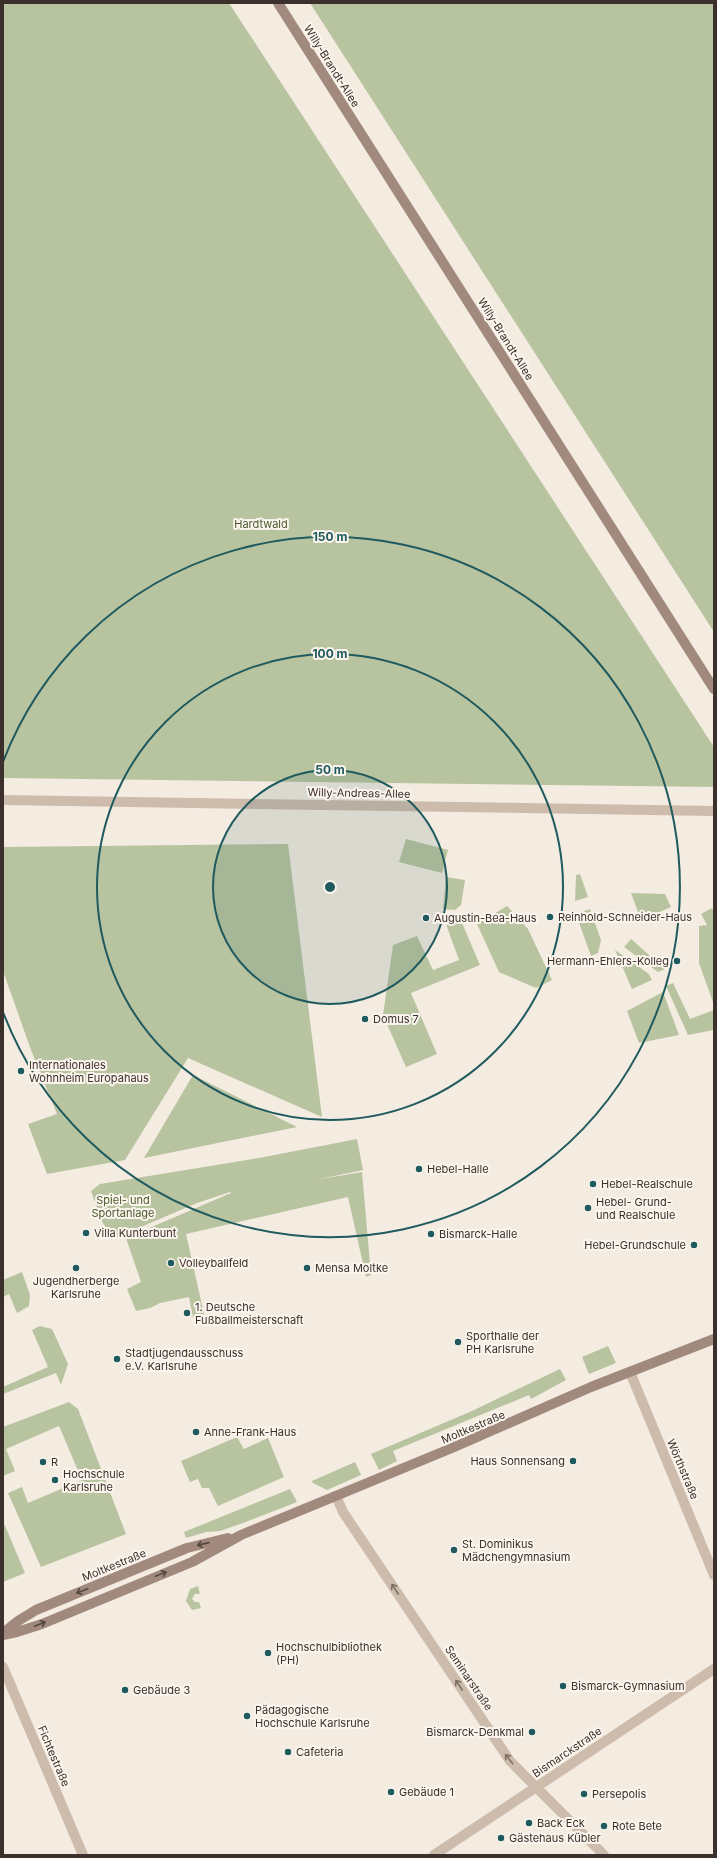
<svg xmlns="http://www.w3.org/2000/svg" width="717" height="1858" viewBox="0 0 717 1858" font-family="Inter,sans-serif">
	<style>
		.green { fill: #b8c4a0 }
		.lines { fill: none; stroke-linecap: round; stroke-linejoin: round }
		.minor { stroke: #cdbbac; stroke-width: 10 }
		.secondary { stroke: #a18a7d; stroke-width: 10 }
		.oneway { stroke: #544640 }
		.oneway2 { stroke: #7d6f65 }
		.ring { fill: none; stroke: #1f5a5e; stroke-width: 2 }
		.poi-dot { fill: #1f5a5e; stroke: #fbf5ee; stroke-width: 1.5 }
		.labels { text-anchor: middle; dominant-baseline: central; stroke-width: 4; stroke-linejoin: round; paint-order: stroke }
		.street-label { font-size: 11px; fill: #3b302b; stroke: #fbf5ee }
		.park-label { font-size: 11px; fill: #4a5a2e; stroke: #fbf5ee }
		.poi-label { font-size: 11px; fill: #3b302b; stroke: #fbf5ee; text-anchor: start }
		.centre { fill: #1f5a5e; stroke: #fbf5ee; stroke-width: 2 }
		.ring-label { font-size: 12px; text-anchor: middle; font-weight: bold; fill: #1f5a5e; stroke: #fbf5ee; stroke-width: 4; stroke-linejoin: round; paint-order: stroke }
	</style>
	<rect width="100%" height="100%" fill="#f4ebe1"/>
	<path class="green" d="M3,3H229L714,747V787L3,778Z
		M310,3H714V632Z
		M406,839L448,850L442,873L399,862Z
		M288,844L322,1117L188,1058L125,1160L47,1174L28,1124L57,1114L31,1050L3,971V847Z
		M580,874L588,897L575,901L576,875Z
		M446,877L465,880L461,905L455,910L443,909Z
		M631,893L665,894L671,907L641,920Z
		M507,906L528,929L552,980L536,988L499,972L477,924Z
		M712,908L714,912V1005L699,963V926L707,925L701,914Z
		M590,909L601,940L598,953L591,956L576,914Z
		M447,921L462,923L480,965L411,993L437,1054L406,1067L383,1015L393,945L417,936L433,970L459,960L447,927Z
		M631,939L665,969L658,972L624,947Z
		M615,950L649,974L652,980L632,989Z
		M673,983L690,1019L714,1010V1030L688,1035L666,986Z
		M663,992L679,1035L639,1043L627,1011Z
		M193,1075L297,1127L144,1158Z
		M357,1139L363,1170L315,1180L362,1172L371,1275L366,1277L348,1197L186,1234L204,1314L193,1317L189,1297L160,1303L150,1308L136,1311L127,1289L141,1282L126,1238L231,1193L230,1192L197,1203L113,1239L101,1220L91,1191L100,1184L259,1158Z
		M22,1272L30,1295L29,1306L17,1313L9,1294L3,1297V1280Z
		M40,1326L52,1329L68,1364L61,1385L56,1373L3,1394V1387L48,1367L32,1330Z
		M608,1346L616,1363L589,1374L582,1357Z
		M560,1369L566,1380L531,1399L529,1395L393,1451L397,1461L379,1470L371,1454L472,1411Z
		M69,1402L78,1409L126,1534L41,1567L8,1493L22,1487L28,1503L82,1480L59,1426L6,1449L15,1471L3,1476V1427Z
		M237,1437L244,1449L268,1438L284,1477L218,1506L209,1488H202L198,1479L190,1482L181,1461Z
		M355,1462L361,1475L327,1490L313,1483L312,1481Z
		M290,1489L297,1502L243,1523L220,1531L206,1532L186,1538L184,1532Z
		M3,1521L25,1573L3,1582Z
		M198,1586L200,1594H195L192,1599L195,1602H199L201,1608L192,1610L186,1601L190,1589Z"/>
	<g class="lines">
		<path class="minor" d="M3,800L714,811
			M630,1372L714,1575
			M336,1496L343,1512L510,1761L604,1855
			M3,1667L83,1855
			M434,1855L714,1669"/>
		<path class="secondary" d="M278,3L714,689
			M3,1633L18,1621L36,1610L187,1548L228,1538
			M3,1635L17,1632L42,1624L192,1562L241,1535L452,1448L591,1387L714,1339"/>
	</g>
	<defs><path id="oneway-shaft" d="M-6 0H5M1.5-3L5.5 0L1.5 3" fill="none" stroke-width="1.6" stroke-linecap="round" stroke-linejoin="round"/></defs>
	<g class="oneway">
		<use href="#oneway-shaft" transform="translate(203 1544) rotate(167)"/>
		<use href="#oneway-shaft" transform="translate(161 1574) rotate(-22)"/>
		<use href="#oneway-shaft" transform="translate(82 1591) rotate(158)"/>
		<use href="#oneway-shaft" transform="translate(40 1624) rotate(-21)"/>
	</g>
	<g class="oneway2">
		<use href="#oneway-shaft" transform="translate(395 1589) rotate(-124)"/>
		<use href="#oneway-shaft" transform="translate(459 1685) rotate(-124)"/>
		<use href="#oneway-shaft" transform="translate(509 1759) rotate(-128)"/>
	</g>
	<circle cx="330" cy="887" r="117" fill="#1f5a5e" fill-opacity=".12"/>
	<g class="ring">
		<circle cx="330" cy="887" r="117"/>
		<circle cx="330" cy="887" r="233"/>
		<path d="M3 762A350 350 0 1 1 3 1012"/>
	</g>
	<g class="poi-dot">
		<circle cx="550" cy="917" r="4"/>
		<circle cx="426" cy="918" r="4"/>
		<circle cx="677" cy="961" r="4"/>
		<circle cx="365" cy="1019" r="4"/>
		<circle cx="21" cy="1071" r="4"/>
		<circle cx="419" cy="1169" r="4"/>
		<circle cx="593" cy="1184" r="4"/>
		<circle cx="588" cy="1208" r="4"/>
		<circle cx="86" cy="1233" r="4"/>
		<circle cx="431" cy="1234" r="4"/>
		<circle cx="694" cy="1245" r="4"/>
		<circle cx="171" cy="1263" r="4"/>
		<circle cx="76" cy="1268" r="4"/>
		<circle cx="307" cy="1268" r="4"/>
		<circle cx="187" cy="1313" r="4"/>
		<circle cx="458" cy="1342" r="4"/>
		<circle cx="117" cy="1359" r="4"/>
		<circle cx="196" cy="1432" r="4"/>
		<circle cx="573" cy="1461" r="4"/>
		<circle cx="43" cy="1462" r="4"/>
		<circle cx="55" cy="1480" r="4"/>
		<circle cx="454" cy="1550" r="4"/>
		<circle cx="268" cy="1653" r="4"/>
		<circle cx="563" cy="1686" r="4"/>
		<circle cx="125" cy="1690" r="4"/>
		<circle cx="247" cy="1716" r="4"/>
		<circle cx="532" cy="1732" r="4"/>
		<circle cx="288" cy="1752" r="4"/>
		<circle cx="391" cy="1792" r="4"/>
		<circle cx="584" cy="1794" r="4"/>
		<circle cx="529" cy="1823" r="4"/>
		<circle cx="604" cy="1826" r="4"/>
		<circle cx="501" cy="1838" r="4"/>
	</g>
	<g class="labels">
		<g class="street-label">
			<text transform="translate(332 66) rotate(58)">Willy-Brandt-Allee</text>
			<text transform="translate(506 339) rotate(58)">Willy-Brandt-Allee</text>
			<text transform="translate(359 793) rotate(1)">Willy-Andreas-Allee</text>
			<text transform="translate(473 1427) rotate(-23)">Moltkestraße</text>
			<text transform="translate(683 1469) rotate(67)">Wörthstraße</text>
			<text transform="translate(114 1565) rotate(-22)">Moltkestraße</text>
			<text transform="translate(469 1678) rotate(56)">Seminarstraße</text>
			<text transform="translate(567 1752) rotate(-34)">Bismarckstraße</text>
			<text transform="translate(54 1756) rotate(67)">Fichtestraße</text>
		</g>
		<g class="park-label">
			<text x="261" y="524">Hardtwald</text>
			<text x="123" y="1200">Spiel- und<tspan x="123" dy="13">Sportanlage</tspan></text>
		</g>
		<g class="poi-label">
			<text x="558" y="917">Reinhold-Schneider-Haus</text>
			<text x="434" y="918">Augustin-Bea-Haus</text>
			<text x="669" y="961" text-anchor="end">Hermann-Ehlers-Kolleg</text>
			<text x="373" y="1019">Domus 7</text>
			<text x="29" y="1065">Internationales<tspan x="29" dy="13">Wohnheim Europahaus</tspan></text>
			<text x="427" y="1169">Hebel-Halle</text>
			<text x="601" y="1184">Hebel-Realschule</text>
			<text x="596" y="1202">Hebel- Grund-<tspan x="596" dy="13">und Realschule</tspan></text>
			<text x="94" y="1233">Villa Kunterbunt</text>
			<text x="439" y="1234">Bismarck-Halle</text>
			<text x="686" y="1245" text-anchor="end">Hebel-Grundschule</text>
			<text x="179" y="1263">Volleyballfeld</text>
			<text x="315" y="1268">Mensa Moltke</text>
			<text x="76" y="1281" text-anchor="middle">Jugendherberge<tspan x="76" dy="13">Karlsruhe</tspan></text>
			<text x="195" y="1307">1. Deutsche<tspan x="195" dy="13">Fußballmeisterschaft</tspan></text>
			<text x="466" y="1336">Sporthalle der<tspan x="466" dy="13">PH Karlsruhe</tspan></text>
			<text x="125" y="1353">Stadtjugendausschuss<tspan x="125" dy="13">e.V. Karlsruhe</tspan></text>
			<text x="204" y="1432">Anne-Frank-Haus</text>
			<text x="565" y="1461" text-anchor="end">Haus Sonnensang</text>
			<text x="51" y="1462">R</text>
			<text x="63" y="1474">Hochschule<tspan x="63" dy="13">Karlsruhe</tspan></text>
			<text x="462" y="1544">St. Dominikus<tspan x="462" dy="13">Mädchengymnasium</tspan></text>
			<text x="276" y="1647">Hochschulbibliothek<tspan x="276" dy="13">(PH)</tspan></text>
			<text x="571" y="1686">Bismarck-Gymnasium</text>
			<text x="133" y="1690">Gebäude 3</text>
			<text x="255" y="1710">Pädagogische<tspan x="255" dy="13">Hochschule Karlsruhe</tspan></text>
			<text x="524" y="1732" text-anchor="end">Bismarck-Denkmal</text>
			<text x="296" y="1752">Cafeteria</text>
			<text x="399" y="1792">Gebäude 1</text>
			<text x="592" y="1794">Persepolis</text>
			<text x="537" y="1823">Back Eck</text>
			<text x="612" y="1826">Rote Bete</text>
			<text x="509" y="1838">Gästehaus Kübler</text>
		</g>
	</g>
	<circle cx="330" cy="887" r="6" class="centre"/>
	<g class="ring-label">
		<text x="330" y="541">150 m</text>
		<text x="330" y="658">100 m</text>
		<text x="330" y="774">50 m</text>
	</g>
	<rect width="717" height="1858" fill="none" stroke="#3b302b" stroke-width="8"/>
</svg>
